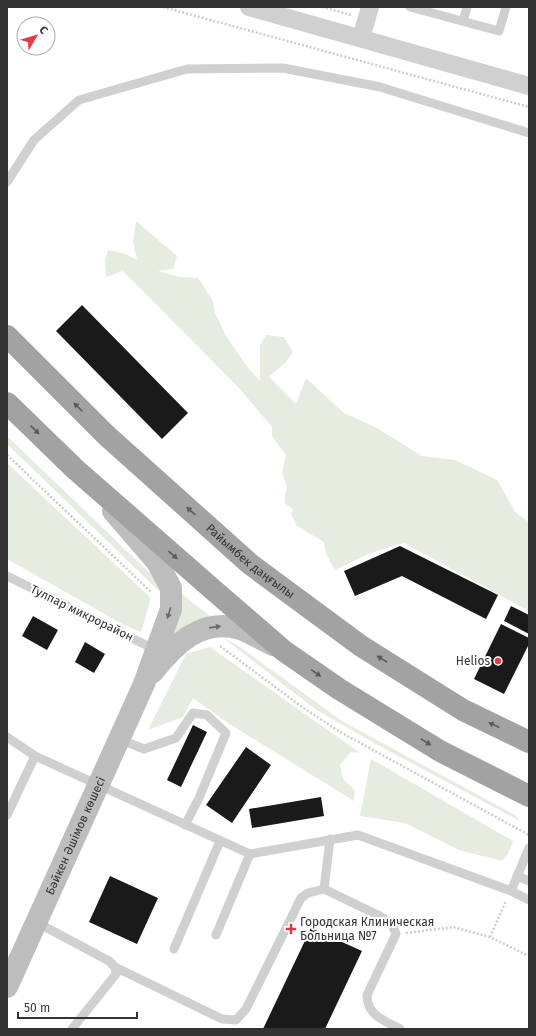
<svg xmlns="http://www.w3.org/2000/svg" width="536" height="1036" viewBox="0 0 536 1036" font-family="'Fira Sans',sans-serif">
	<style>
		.green { fill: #e6ecdf }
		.building { fill: #1a1a1a }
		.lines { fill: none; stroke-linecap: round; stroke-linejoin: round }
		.path { stroke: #cdcdcd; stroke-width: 2.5; stroke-dasharray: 2 2; stroke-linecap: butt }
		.service { stroke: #d0d0d0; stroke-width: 9 }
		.minor { stroke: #d0d0d0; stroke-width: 18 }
		.secondary { stroke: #bdbdbd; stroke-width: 22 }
		.trunk { stroke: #a2a2a2; stroke-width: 22 }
		.oneway { fill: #5a5a5a }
		.oneway2 { fill: #6a6a6a }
		.poi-dot { fill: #e63946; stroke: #fff; stroke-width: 1.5 }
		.labels { text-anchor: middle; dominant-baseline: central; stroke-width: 4; stroke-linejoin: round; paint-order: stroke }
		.street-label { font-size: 12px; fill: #333; stroke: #fff }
		.poi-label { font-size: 12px; fill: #333; stroke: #fff; text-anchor: end }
	</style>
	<rect width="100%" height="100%" fill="#fff"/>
	<path class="green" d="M136,221L177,256L173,269L158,271L179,277L198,278L213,301L215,313L226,336L249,369L260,381V345L266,335L284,337L293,352L285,363L269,377L296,404L306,378L344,413L375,427L422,456L455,460L497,480L516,513L529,522V611L404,543L368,554L335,570L326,554L324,542L297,526L291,514L293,509L285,504V494L287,487L282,472L286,455L272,436V427L240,389L123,271L106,277L105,260L108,250L126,254L137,260L133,242Z
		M7,436L152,575L161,593L7,444Z
		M7,463L151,598L141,632L124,625L7,559Z
		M179,592L215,620L168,637Z
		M221,636L240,647L342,721L515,815L520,821L376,744L315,709Z
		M210,647L360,753L351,752L340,765L343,779L355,790L354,801L228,723L193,698L183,717L148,730L186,654Z
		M371,759L513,841L508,854L502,861L459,850L405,823L360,816Z"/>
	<path class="building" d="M82,305L188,413L162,439L56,331Z
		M400,546L498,595L486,619L402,576L355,596L344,571Z
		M511,606L529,615V634L504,621Z
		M33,616L58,630L47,650L22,636Z
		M501,624L529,638V644L504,694L474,679Z
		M85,642L105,654L94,673L75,662Z
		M193,725L207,732L181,787L167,780Z
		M246,747L271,765L232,823L206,805Z
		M321,797L324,816L252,828L249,809Z
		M110,876L158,898L137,944L89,922Z
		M311,928L362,951L325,1029H263Z"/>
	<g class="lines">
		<path class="path" d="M163,7L529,107
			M322,7L351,15
			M7,455L151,592
			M220,646L302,707L340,732L529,835
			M406,933L453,927L490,937L529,956
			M490,937L506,901"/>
		<path class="service" d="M410,7L499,31L506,7
			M463,21L467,7
			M7,182L34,140L79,100L187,69L283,68L380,87L529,133
			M7,576L156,650
			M7,737L35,756L250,854L358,835L511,891L529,848
			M119,739L144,749L176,738L193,713L207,715L226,733L199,798L185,825
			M7,815L35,756
			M517,876L529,881
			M324,889L380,916L392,924L396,934L367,995C367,1016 384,1020 400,1029
			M511,891L529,900
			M36,922L109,961L115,967L116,974L72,1029
			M216,935L250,854
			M174,949L220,841
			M115,967L222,1019L236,1020L246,1009L301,898L308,893L324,889L330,839"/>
		<path class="minor" d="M249,7L529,86
			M361,38L370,7"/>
		<g class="secondary">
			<path d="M153,672C174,645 202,617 240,629C251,633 262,640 273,645"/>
			<path id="s1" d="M7,987L144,684L171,609V588L157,562L113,511"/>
		</g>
		<g class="trunk">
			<path id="s2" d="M7,336L106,435L250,564L361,646L463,710L529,742"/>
			<path d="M7,403L75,469L218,594L284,651L339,689L440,751L529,796"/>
		</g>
	</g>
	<defs><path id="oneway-solid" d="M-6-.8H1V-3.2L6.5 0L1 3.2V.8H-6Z"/></defs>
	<g class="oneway">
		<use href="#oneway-solid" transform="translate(78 407) rotate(-135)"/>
		<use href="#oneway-solid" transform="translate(35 430) rotate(44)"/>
		<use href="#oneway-solid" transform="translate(191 511) rotate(-138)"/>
		<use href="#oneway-solid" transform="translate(173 555) rotate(41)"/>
		<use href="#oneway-solid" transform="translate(382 659) rotate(-148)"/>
		<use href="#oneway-solid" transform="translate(316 673) rotate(35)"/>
		<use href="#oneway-solid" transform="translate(494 725) rotate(-155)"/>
		<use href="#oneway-solid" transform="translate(426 742) rotate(32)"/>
	</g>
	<g class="oneway2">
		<use href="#oneway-solid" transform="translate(169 613) rotate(106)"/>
		<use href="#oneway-solid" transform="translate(215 627) rotate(-8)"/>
	</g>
	<g class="poi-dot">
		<circle cx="498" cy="661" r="4"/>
		<path d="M289 923h4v4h4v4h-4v4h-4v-4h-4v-4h4z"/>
	</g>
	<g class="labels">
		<g class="street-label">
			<text stroke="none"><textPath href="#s2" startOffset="332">Райымбек даңғылы</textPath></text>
			<text transform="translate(82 613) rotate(26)">Тулпар микрорайон</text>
			<text stroke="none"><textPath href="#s1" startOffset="166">Бәйкен Әшімов көшесі</textPath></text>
		</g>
		<g class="poi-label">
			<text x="490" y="661">Helios</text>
			<text x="300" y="922" text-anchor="start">Городская Клиническая<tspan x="300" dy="14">Больница №7</tspan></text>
		</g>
	</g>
	<rect width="536" height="1036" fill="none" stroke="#333333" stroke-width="16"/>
	<g transform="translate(36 36) rotate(52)"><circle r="19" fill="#ffffff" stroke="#adadad"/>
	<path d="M0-3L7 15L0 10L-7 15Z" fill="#e63946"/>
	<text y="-6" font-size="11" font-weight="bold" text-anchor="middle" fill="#333333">С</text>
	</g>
	<path d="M18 1012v6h119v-6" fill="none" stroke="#333333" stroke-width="2"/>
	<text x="24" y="1012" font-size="12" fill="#333333" stroke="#ffffff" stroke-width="3" paint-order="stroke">50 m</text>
</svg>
